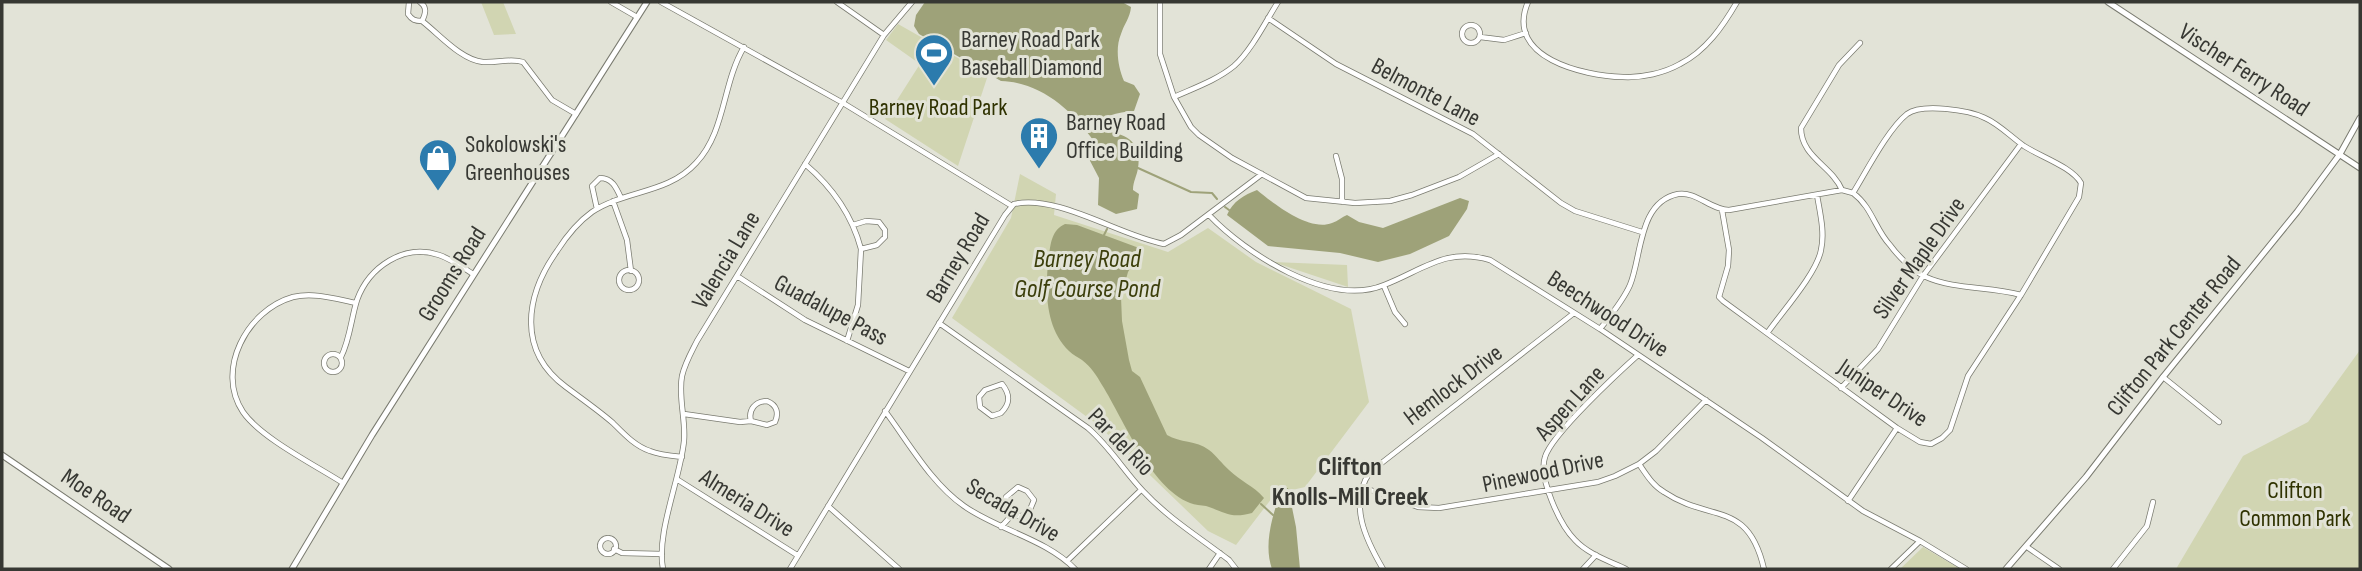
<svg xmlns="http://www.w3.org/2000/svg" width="2362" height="571" viewBox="0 0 2362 571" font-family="'Sofia Sans Condensed',sans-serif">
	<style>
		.green { fill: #d1d5b2 }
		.water { fill: #9ea279 }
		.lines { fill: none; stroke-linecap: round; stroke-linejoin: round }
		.stream { stroke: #9ea279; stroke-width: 2 }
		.minor-casing { stroke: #7a7b70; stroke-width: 6 }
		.tertiary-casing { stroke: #7a7b70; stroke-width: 7 }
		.minor { stroke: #fff; stroke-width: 4.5 }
		.tertiary { stroke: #fff; stroke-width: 5 }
		.labels { text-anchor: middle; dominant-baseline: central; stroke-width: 6; stroke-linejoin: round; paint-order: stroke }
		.poi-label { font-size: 24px; fill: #373833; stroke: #e2e3d7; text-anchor: start }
		.street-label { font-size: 24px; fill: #373833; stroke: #e2e3d7 }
		.park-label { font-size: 24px; fill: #2f3200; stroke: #e2e3d7 }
		.water-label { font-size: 26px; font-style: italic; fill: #3c3f0c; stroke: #e2e3d7 }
		.neighbourhood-label { font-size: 26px; font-weight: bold; fill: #373833; stroke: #e2e3d7 }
	</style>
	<rect width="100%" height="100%" fill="#e2e3d7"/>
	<path class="green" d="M481,2H503L516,34L494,35Z
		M898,24L988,75L958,166L885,119L920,64L886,40Z
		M1020,174L1056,194L1054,215L1168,252L1208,228L1256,262L1351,309L1369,402L1305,487L1275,494L1236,545L1208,531L1098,425L952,318L1011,218Z
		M1273,262L1347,265L1348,287Z
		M2360,350V569H2176L2243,456L2308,422Z
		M1923,547L1960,569H1900Z"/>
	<path class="water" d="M925,2H1122L1131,7C1130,18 1124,24 1121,34C1115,48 1118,67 1124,81L1134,85L1140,94L1134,111C1117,112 1102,116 1090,128L1093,132C1117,130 1143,136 1138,168C1137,176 1133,181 1133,190L1139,194L1137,209L1116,214L1098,205L1099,178L1088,157L1093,140C1071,109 1040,82 1001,81L919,34L914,26L916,15Z
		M1257,190C1274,204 1309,232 1332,223C1338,221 1342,217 1347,215L1359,222L1383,228L1460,198L1469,201L1467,209L1449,236L1410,254L1378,262L1340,253L1268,246L1227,215C1233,201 1244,195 1257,190Z
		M1065,224L1077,225L1139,248V254L1128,272L1121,297L1122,321L1129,360L1132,371L1140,377L1167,435C1180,443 1196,440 1209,450C1216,455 1222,464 1229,470C1240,481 1254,486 1264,498L1252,513C1230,519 1225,512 1206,506C1201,505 1195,505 1190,503C1150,487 1124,420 1102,385C1097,376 1091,367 1082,360C1078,357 1073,355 1069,351C1044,327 1045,286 1049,255C1051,242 1052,230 1065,224Z
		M1288,488L1296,527L1300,569H1272C1263,544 1273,513 1282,489Z"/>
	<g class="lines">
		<path class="stream" d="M1138,168L1191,192L1212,193L1217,199
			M1225,207L1229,210
			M1104,235L1107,229
			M1261,504L1273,515"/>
		<g class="minor-casing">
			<path id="minor" d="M409,2L408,14C412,20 415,21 422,21C426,13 427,7 420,2
				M611,2L637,17
				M661,2L843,103L1012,206
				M837,2L884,35
				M1160,2V54L1174,97L1191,127L1199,135L1232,158L1306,198L1355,203L1390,201L1412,195L1459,177L1499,154
				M1528,2C1504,58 1584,76 1623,77C1642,78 1664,73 1680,64C1706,51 1723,26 1737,2
				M1268,18L1336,64L1473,134L1561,203L1575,211L1642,232
				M422,21C439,34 461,60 483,62C497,63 510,58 523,62L552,100L576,114
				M1462 34a9 9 0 1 1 18 0a9 9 0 1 1-18 0Z
				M1480,37L1504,40L1526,33
				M1174,97C1194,88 1217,80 1234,66C1251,51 1266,21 1278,2
				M1336,156L1342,179V202
				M805,164C831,186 852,215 861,249
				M1842,190C1832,166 1801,157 1801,128L1839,65L1860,43
				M1853,193C1872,207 1875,229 1890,245C1898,256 1914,272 1926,277C1955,290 1990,286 2021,295
				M613,201L627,240L631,271
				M597,209L592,186L600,178C612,178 616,187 621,198
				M1209,215C1245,253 1329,308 1384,285C1423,270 1446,247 1490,260L1600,329L1762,438L1863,511L1920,541L1966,569
				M619 280a10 10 0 1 1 20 0a10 10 0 1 1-20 0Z
				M737,276L805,320L909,371
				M1384,286L1395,312L1405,324
				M939,323L1088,428C1110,447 1124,471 1143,491C1168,518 1199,537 1229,560L1236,569
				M1600,329C1611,315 1623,301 1630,285C1642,256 1638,202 1678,194C1696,191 1711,210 1729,210L1842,190L1853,193C1866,172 1888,129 1907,114C1922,103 1969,110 1985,118C1999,124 2011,137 2024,146C2041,157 2072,167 2081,183L2079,197L2021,295L1968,376L1950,430L1942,438L1931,444L1920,442L1897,428L1723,301L1719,297L1728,266L1729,250L1722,210
				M1768,332C1782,312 1817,273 1821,250C1825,232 1820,213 1817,195
				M847,341L858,305L861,249L877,245L885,237V230L879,222L866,221L853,225
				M324 363a9 9 0 1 1 18 0a9 9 0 1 1-18 0Z
				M341,357C350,339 351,319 357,300C369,267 404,243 439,255C451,259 462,267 473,274
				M2163,377L2219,422
				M1002,384C1010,394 1011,403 1001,413L992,416L980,407L979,397L985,390Z
				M1841,388L1878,349L1923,276L2021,144
				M767,401C777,405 779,413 775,422L767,425L751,421C748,410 755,401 767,401Z
				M885,411C909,443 931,483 964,506C998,530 1046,539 1075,569
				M684,414L740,422L751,421
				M682,457C672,456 660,455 650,451C635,446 624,434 613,423C598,410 582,399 566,387C517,351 525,296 557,251C566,237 578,222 592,212C625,190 668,194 696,163C726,131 722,84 744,47
				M1639,464C1646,474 1653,486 1664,492C1710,523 1748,499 1764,569
				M678,480L797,555
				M343,483C315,465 261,438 243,412C215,370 247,310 293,297C314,292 336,299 356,303
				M1018,487L1027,491L1034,500L1029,512L1021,516H1011L1006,497Z
				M1362,487L1418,507L1439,508L1598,482L1615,476L1639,464L1656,451L1706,400
				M1848,501L1897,428
				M828,506L899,569
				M1001,527L1011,516
				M600 546a8 8 0 1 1 16 0a8 8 0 1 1-16 0Z
				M2027,547L2059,569
				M614,549L622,553L662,554
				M1067,561L1141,490
				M663,569C656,533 680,480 684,441C686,420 678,397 682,376C685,363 691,353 697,341L884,35L912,2
				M790,569L1005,215L1014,204C1058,194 1120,236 1164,244L1181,235L1262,174
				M1209,569L1220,553
				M1383,569C1366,540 1348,504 1370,472L1574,313
				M1583,569L1596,555
				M1626,569C1609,561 1588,554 1575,540C1560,525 1538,478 1545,457C1552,434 1618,373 1638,355
				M1891,569L1920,541
				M2113,569L2147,526L2153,502"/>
		</g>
		<g class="tertiary-casing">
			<path id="tertiary" d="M2108,2L2360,168
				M2,455L169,569
				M292,569L372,435L647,2
				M2006,569L2086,477L2163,377L2297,212L2340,154L2360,118"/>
		</g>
		<use href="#minor" class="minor"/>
		<use href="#tertiary" class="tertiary"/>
	</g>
	<defs>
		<g id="stadium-pin" transform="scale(2.0125)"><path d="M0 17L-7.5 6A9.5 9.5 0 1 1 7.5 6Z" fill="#2c7bad" stroke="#e2e3d7"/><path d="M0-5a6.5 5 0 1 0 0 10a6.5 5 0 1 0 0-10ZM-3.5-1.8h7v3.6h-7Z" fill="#fff"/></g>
		<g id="building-pin" transform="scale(2.0125)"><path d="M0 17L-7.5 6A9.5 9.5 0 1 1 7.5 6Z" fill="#2c7bad" stroke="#e2e3d7"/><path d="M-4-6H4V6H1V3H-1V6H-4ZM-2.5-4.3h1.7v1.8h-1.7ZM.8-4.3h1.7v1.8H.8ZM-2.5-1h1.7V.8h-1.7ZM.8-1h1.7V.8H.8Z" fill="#fff"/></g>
		<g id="shop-pin" transform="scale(2.0125)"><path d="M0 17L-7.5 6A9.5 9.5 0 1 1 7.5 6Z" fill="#2c7bad" stroke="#e2e3d7"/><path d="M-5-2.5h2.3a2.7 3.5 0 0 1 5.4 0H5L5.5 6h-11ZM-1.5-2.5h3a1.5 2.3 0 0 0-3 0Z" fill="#fff"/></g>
	</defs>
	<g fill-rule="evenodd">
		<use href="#stadium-pin" x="934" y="53"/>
		<use href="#building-pin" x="1039" y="136"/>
		<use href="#shop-pin" x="438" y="158"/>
	</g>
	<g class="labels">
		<g class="poi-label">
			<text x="961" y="39">Barney Road Park<tspan x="961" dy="28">Baseball Diamond</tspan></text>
			<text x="1066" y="122">Barney Road<tspan x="1066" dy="28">Office Building</tspan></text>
			<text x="465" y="144">Sokolowski's<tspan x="465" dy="28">Greenhouses</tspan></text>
		</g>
		<g class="street-label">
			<text transform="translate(2244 70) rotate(33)">Vischer Ferry Road</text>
			<text transform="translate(1426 92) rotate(28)">Belmonte Lane</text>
			<text transform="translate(958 258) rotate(-59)">Barney Road</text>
			<text transform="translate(1919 258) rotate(-55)">Silver Maple Drive</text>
			<text transform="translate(726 260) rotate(-59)">Valencia Lane</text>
			<text transform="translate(452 274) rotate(-58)">Grooms Road</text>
			<text transform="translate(831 310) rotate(28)">Guadalupe Pass</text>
			<text transform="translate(1608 314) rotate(33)">Beechwood Drive</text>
			<text transform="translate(2174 336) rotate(-51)">Clifton Park Center Road</text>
			<text transform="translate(1453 385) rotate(-37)">Hemlock Drive</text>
			<text transform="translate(1883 393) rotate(34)">Juniper Drive</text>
			<text transform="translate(1570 403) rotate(-48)">Aspen Lane</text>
			<text transform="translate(1121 442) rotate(46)">Par del Rio</text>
			<text transform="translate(1543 472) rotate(-12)">Pinewood Drive</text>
			<text transform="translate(96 496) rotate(34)">Moe Road</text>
			<text transform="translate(747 503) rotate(32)">Almeria Drive</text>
			<text transform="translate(1013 510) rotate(30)">Secada Drive</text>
		</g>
		<g class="park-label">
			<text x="938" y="107">Barney Road Park</text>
			<text x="2295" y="490">Clifton<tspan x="2295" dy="28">Common Park</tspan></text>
		</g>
		<g class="water-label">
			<text x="1087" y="259">Barney Road<tspan x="1087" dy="30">Golf Course Pond</tspan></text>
		</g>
		<g class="neighbourhood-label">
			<text x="1350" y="467">Clifton<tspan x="1350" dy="30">Knolls-Mill Creek</tspan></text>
		</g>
	</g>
	<rect width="2362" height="571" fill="none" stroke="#373833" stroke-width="7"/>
</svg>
